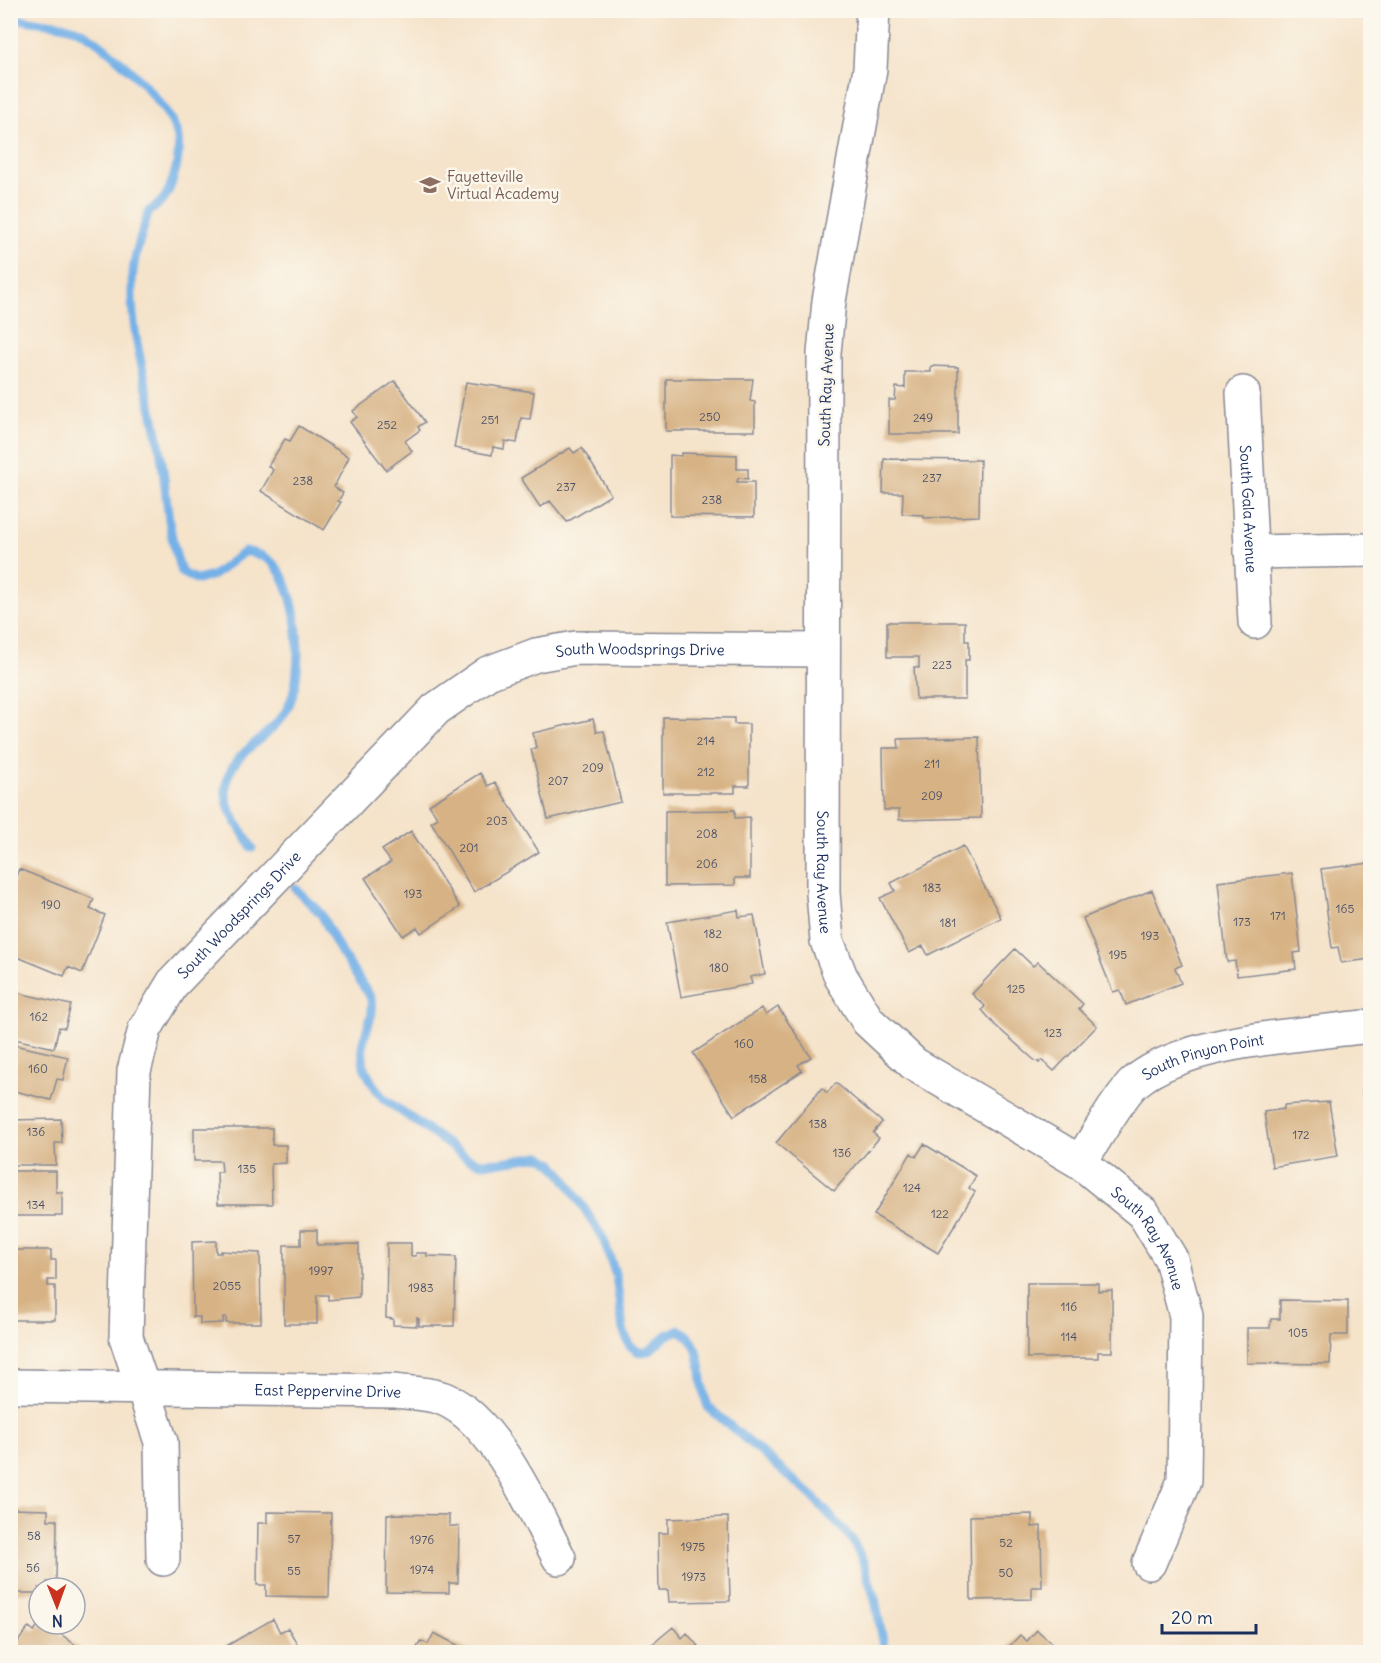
<svg xmlns="http://www.w3.org/2000/svg" width="1381" height="1663" viewBox="0 0 1381 1663" font-family="Delius,sans-serif">
	<style>
		.lines { fill: none; stroke-linecap: round; stroke-linejoin: round }
		.stream { stroke: #75b1e7; stroke-width: 9 }
		.building { fill: #d7b284 }
		.minor-casing { stroke: #888994; stroke-width: 36 }
		.minor { stroke: #fff; stroke-width: 33 }
		.labels { text-anchor: middle; dominant-baseline: central; stroke-width: 5; stroke-linejoin: round; paint-order: stroke }
		.number-label { font-size: 12px; fill: #4a5068 }
		.education-label { font-size: 15px; fill: #785e54; stroke: #fbf7ec; text-anchor: start }
		.street-label { font-size: 15px; fill: #1b2f5e; stroke: #fbf7ec }
	</style>
	<rect width="100%" height="100%" fill="#fbf7ec"/>
	<filter id="ink" filterUnits="userSpaceOnUse"><feTurbulence type="fractalNoise" baseFrequency=".0167" numOctaves="2"/><feDisplacementMap in="SourceGraphic" scale="12" xChannelSelector="R" yChannelSelector="G"/><feConvolveMatrix kernelMatrix="1 2 1 2 8 2 1 2 1" color-interpolation-filters="sRGB"/></filter>
	<filter id="wash" filterUnits="userSpaceOnUse"><feTurbulence type="fractalNoise" baseFrequency=".008" numOctaves="4" result="noise"/><feDisplacementMap in="SourceGraphic" scale="24" xChannelSelector="R" yChannelSelector="G"/><feGaussianBlur stdDeviation="1.35" result="paint"/><feColorMatrix in="noise" values="0 0 0 0 0 0 0 0 0 0 0 0 0 0 0 0 0 1.4 0 .05"/><feComposite in="paint" operator="in"/></filter>
	<g filter="url(#wash)">
		<rect width="100%" height="100%" fill="#f5e3ca"/>
		<g class="lines">
			<path class="stream" d="M10,17C33,24 62,21 82,32C108,45 175,109 178,139C180,153 177,166 173,179C168,194 163,203 149,211C141,236 132,260 132,286C130,334 150,395 159,443C167,486 166,532 182,573L198,580L214,575L245,551C258,554 269,557 277,568C300,598 305,676 287,709C272,738 229,752 226,786C223,808 242,830 252,848
				M295,888L321,914L339,949L371,998L372,1013L362,1046L364,1067L372,1083L383,1098L467,1158L480,1163L502,1162L540,1156L552,1163L564,1177L603,1238L616,1276L623,1329L629,1345L639,1352L649,1351L667,1335L679,1330C707,1344 697,1380 708,1407L811,1495L851,1538L862,1559L875,1599L885,1652"/>
		</g>
		<g id="blocks">
			<path class="building" d="M931,366L958,367V434H889V400H895L896,387L905,388V372H931Z
				M666,379H753L750,401L755,402V431H666Z
				M395,381L425,422L418,427L420,430L405,441L412,451L386,470L350,422L357,417L353,411Z
				M466,382L534,392L530,419L521,418L517,443L505,441L504,449L493,447L492,455L454,448Z
				M299,426L349,457L334,487L343,493L338,501L341,502L324,530L261,491L273,470L268,466L285,439L290,441Z
				M570,448L574,453L582,448L611,495L567,522L550,501L540,507L521,478Z
				M681,453L737,455V469H748V479L738,478L737,482H754V517L670,516V455L681,456Z
				M884,459L980,460L979,516L924,518V515L902,514L903,493H883Z
				M887,622H965V641H969V660H965V699H916L914,667L919,668V657H887Z
				M663,717L734,718V724H749V786H735V793H663Z
				M593,719L597,732L604,731L621,802L548,819L531,749L536,748L533,733Z
				M979,737L981,818L899,820V810H884L883,748H899L898,739Z
				M480,773L488,786L495,782L539,852L474,892L431,822L438,818L429,805Z
				M735,810V818L750,817V878H735V885L665,886V811Z
				M411,831L460,907L421,933L417,927L403,936L365,878L391,862L382,850Z
				M963,846L1001,918L928,955L923,946L909,953L880,898L895,891L891,883Z
				M1370,863V959L1341,963L1338,947L1332,948L1321,869Z
				M19,869L94,899L90,909L105,915L82,973L68,967L64,976L10,954V890Z
				M1292,873L1301,952L1294,953L1296,969L1237,976L1235,961L1227,962L1218,882Z
				M1152,890L1182,965L1175,968L1181,983L1126,1005L1120,990L1113,992L1083,918Z
				M738,910L739,917L754,915L765,974L750,977L752,984L681,997L667,922Z
				M1015,949L1033,966L1038,962L1083,1004L1079,1009L1097,1026L1054,1071L1042,1060L1039,1063L1033,1059L996,1026L982,1010L985,1006L972,994Z
				M10,991L71,1005L65,1028L59,1027L54,1048L10,1038Z
				M778,1007L811,1057L798,1065L802,1071L734,1116L693,1053L762,1008L766,1015Z
				M10,1044L68,1057L63,1080L57,1079L51,1100L10,1090Z
				M836,1083L882,1122L873,1133L879,1138L834,1191L776,1143L822,1088L827,1093Z
				M1370,1089V1150H1369L1362,1090Z
				M1329,1102L1338,1156L1272,1167L1264,1112L1284,1109V1105Z
				M61,1119L62,1143H55L56,1165H10V1120Z
				M194,1128H272V1145H286V1163L271,1164L272,1204H218L217,1172H222L221,1161H194Z
				M924,1144L976,1176L969,1188L975,1192L938,1253L874,1215L911,1153L916,1157Z
				M10,1171H56V1192H62V1216H10Z
				M301,1230H317V1245L359,1244V1297L328,1300V1295H317V1324H284V1245H301Z
				M216,1241V1253H221L220,1251L260,1253L261,1323H226V1317H223V1323L200,1324V1317H193L192,1242Z
				M387,1243H411V1256H416V1253H427V1256L456,1257L454,1326H419V1319L417,1318V1326L393,1325V1319L386,1318Z
				M10,1250H51V1260H56V1280H48V1286H55V1320H10Z
				M1027,1283H1098V1291L1112,1290V1352H1098V1358H1027Z
				M1280,1300L1348,1301V1335H1331L1330,1364L1247,1363V1328H1270L1271,1319H1280Z
				M10,1509L48,1510V1520H57L56,1582H47V1588H39V1593H10Z
				M267,1512L331,1513L329,1597L266,1596V1585H257L258,1523H267Z
				M387,1514L449,1515V1526H459L458,1583H449V1593L386,1592Z
				M1032,1514V1527L1041,1526L1042,1587H1032V1599L971,1600L970,1516Z
				M728,1517L730,1601L669,1602L668,1590H659L658,1533H668V1519Z
				M273,1619L280,1632L288,1628L302,1652H223L221,1649Z
				M39,1624H47L85,1652H10L29,1627L34,1631Z
				M673,1627L682,1638L687,1633L703,1652H643Z
				M1037,1630L1062,1652H1004L1020,1635L1027,1641Z
				M434,1633L461,1647L472,1652H414L421,1641L428,1644Z"/>
		</g>
	</g>
	<g filter="url(#ink)">
		<use href="#blocks" fill-opacity="0" stroke="#888994" stroke-width="1.5"/>
		<g class="lines">
			<g class="minor-casing">
				<g id="minor">
					<path id="s1" d="M873,10L870,69L829,301L824,353L823,893L827,941L841,977L868,1021L914,1064L1080,1162L1144,1214L1171,1259L1186,1316L1184,1481L1149,1563"/>
					<path id="s2" d="M1243,393L1255,622"/>
					<path d="M1251,552L1370,550"/>
					<path id="s3" d="M1080,1162C1093,1143 1120,1095 1135,1082C1186,1039 1304,1035 1370,1026"/>
					<path id="s4" d="M10,1386L394,1391C409,1393 430,1393 444,1399C495,1420 534,1510 559,1558"/>
					<path id="s5" d="M163,1559L161,1442L126,1337L134,1071L145,1029L173,983L436,709L488,673L536,655L576,648L822,650"/>
				</g>
			</g>
			<use href="#minor" class="minor"/>
		</g>
	</g>
	<defs>
		<g id="school-bare" transform="scale(1.62)"><path d="M0-5L7-2L0 1L-7-2ZM-4 1L0 2.5L4 1V4Q0 6-4 4Z" fill="#8d6e63" stroke="#fbf7ec" stroke-width="2.5" paint-order="stroke"/></g>
	</defs>
	<g fill-rule="evenodd">
		<use href="#school-bare" x="430" y="185"/>
	</g>
	<g class="labels">
		<g class="number-label">
			<text x="710" y="416">250</text>
			<text x="923" y="417">249</text>
			<text x="490" y="419">251</text>
			<text x="387" y="424">252</text>
			<text x="932" y="477">237</text>
			<text x="303" y="480">238</text>
			<text x="566" y="486">237</text>
			<text x="712" y="499">238</text>
			<text x="942" y="664">223</text>
			<text x="706" y="740">214</text>
			<text x="932" y="763">211</text>
			<text x="593" y="767">209</text>
			<text x="706" y="771">212</text>
			<text x="558" y="780">207</text>
			<text x="932" y="795">209</text>
			<text x="497" y="820">203</text>
			<text x="707" y="833">208</text>
			<text x="469" y="847">201</text>
			<text x="707" y="863">206</text>
			<text x="932" y="887">183</text>
			<text x="413" y="893">193</text>
			<text x="51" y="904">190</text>
			<text x="1345" y="908">165</text>
			<text x="1278" y="915">171</text>
			<text x="1242" y="921">173</text>
			<text x="948" y="922">181</text>
			<text x="713" y="933">182</text>
			<text x="1150" y="935">193</text>
			<text x="1118" y="954">195</text>
			<text x="719" y="967">180</text>
			<text x="1016" y="988">125</text>
			<text x="39" y="1016">162</text>
			<text x="1053" y="1032">123</text>
			<text x="744" y="1043">160</text>
			<text x="38" y="1068">160</text>
			<text x="758" y="1078">158</text>
			<text x="818" y="1123">138</text>
			<text x="36" y="1131">136</text>
			<text x="1301" y="1134">172</text>
			<text x="842" y="1152">136</text>
			<text x="247" y="1168">135</text>
			<text x="912" y="1187">124</text>
			<text x="36" y="1204">134</text>
			<text x="940" y="1213">122</text>
			<text x="321" y="1270">1997</text>
			<text x="227" y="1285">2055</text>
			<text x="421" y="1287">1983</text>
			<text x="1069" y="1306">116</text>
			<text x="1298" y="1332">105</text>
			<text x="1069" y="1336">114</text>
			<text x="34" y="1535">58</text>
			<text x="294" y="1538">57</text>
			<text x="422" y="1539">1976</text>
			<text x="1006" y="1542">52</text>
			<text x="693" y="1546">1975</text>
			<text x="33" y="1567">56</text>
			<text x="422" y="1569">1974</text>
			<text x="294" y="1570">55</text>
			<text x="1006" y="1572">50</text>
			<text x="694" y="1576">1973</text>
		</g>
		<g class="education-label">
			<text x="447" y="176">Fayetteville<tspan x="447" dy="17">Virtual Academy</tspan></text>
		</g>
		<g class="street-label">
			<text transform="translate(826 385) rotate(-88)">South Ray Avenue</text>
			<text stroke="none"><textPath href="#s2" startOffset="116">South Gala Avenue</textPath></text>
			<text stroke="none"><textPath href="#s5" startOffset="1190">South Woodsprings Drive</textPath></text>
			<text stroke="none"><textPath href="#s1" startOffset="866">South Ray Avenue</textPath></text>
			<text stroke="none"><textPath href="#s5" startOffset="686">South Woodsprings Drive</textPath></text>
			<text stroke="none"><textPath href="#s3" startOffset="171">South Pinyon Point</textPath></text>
			<text stroke="none"><textPath href="#s1" startOffset="1386">South Ray Avenue</textPath></text>
			<text stroke="none"><textPath href="#s4" startOffset="318">East Peppervine Drive</textPath></text>
		</g>
	</g>
	<rect width="1381" height="1663" fill="none" stroke="#fbf7ec" stroke-width="36"/>
	<g transform="translate(57 1606) rotate(179)"><circle r="28" fill="#fbf7ec" stroke="#a1a7b3" stroke-width="1.5"/>
	<path d="M0-4.5L10 22L0 15L-10 22Z" fill="#c8321e"/>
	<text y="-9" font-size="16" font-weight="bold" text-anchor="middle" fill="#1b2f5e">N</text>
	</g>
	<path d="M1162 1624v9h94v-9" fill="none" stroke="#1b2f5e" stroke-width="3"/>
	<text x="1171" y="1624" font-size="18" fill="#1b2f5e" stroke="#fbf7ec" stroke-width="4.5" paint-order="stroke">20 m</text>
</svg>
